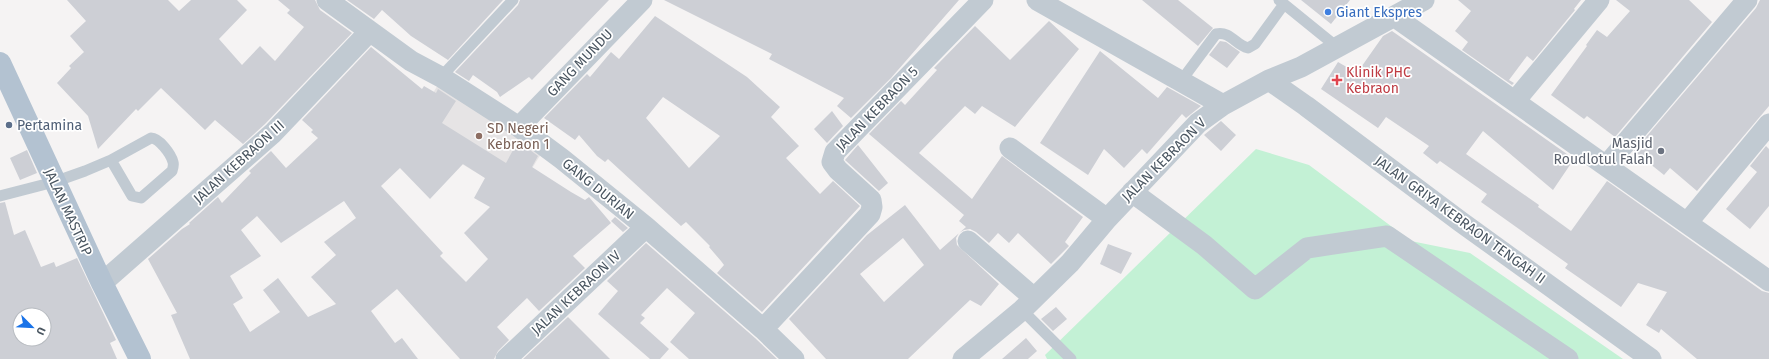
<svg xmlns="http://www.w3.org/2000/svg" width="1769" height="359" viewBox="0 0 1769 359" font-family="'Fira Sans',sans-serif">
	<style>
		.education { fill: #e6e4e5 }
		.green { fill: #c3f1d5 }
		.building { fill: #cdcfd5; fill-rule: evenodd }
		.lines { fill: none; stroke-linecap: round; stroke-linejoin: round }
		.service { stroke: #c1cad2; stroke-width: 11 }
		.minor { stroke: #c1cad2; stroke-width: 21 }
		.primary { stroke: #b3c2d1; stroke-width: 22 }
		.shop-dot { fill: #3f7fe0; stroke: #fff; stroke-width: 1.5 }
		.health-dot { fill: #e0444e; stroke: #fff; stroke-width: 1.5 }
		.service-dot { fill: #5c6f8a; stroke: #fff; stroke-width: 1.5 }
		.education-dot { fill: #8d6e63; stroke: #fff; stroke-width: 1.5 }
		.worship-dot { fill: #6b7280; stroke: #fff; stroke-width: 1.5 }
		.labels { text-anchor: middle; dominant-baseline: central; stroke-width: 3.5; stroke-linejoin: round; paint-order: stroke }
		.shop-label { font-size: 14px; fill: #366cbe; stroke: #fff; text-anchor: start }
		.street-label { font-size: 14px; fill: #4a5661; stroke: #fff }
		.health-label { font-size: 14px; fill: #be3a42; stroke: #fff; text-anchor: start }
		.service-label { font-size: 14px; fill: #4e5e75; stroke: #fff; text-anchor: start }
		.education-label { font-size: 14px; fill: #785e54; stroke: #fff; text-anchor: start }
		.worship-label { font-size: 14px; fill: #5b616d; stroke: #fff; text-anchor: end }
	</style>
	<rect width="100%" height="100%" fill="#f5f3f3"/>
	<path class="education" d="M444,75L549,141L515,196L409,132Z"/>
	<path class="green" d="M1256,149L1309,165L1411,241L1470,253L1623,359H1047L1045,355Z"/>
	<path class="building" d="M67,0H168L179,11L191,0H237L247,10L219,39L242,65L260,46L275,61L304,27L287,13L290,10L278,0H315L320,10L352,33L265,124L243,144L215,120L205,130L161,88L138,111L136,109L98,149L88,116L57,83L71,68L69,66L84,52L70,36L86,21Z
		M347,0H503L448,60L411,36L382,10L374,19Z
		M520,0H609L532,80L529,77L500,97L497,92L473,75L469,81L455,72L518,5Z
		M664,0H959L891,78L851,118L837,106L844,98L769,59L772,54Z
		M1142,0H1178L1213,28L1198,46Z
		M1301,0H1350L1331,24Z
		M1458,0H1581L1574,9L1575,10L1533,61L1527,56L1509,80L1514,83L1512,85L1462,50L1468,42L1455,31L1471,11Z
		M1616,0H1689L1712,22L1615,137L1587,116L1584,119L1551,95L1587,46L1586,45L1597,30L1607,37L1630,11Z
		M1760,0H1769V106L1697,191L1670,168L1664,175L1634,151L1756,8Z
		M655,16L747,77L780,107L771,117L799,146L786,158L820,194L833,181L860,206L762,312L717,273L724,265L721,261L709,247L710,246L686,222L681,226L608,159L605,162L597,156L579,135L575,140L544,118L587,74L590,77L611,52L619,59ZM663,97L720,136L689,168L646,118Z
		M1049,21L1079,49L1015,127L982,106L975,114L965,106L919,153L972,199L1002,156L1083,217L1065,242L1069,246L1051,264L1018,233L1009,243L998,233L989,243L976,232L970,229L964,230L959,233L956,238L957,245L999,284L981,306L970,300L908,359H826L789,319L867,235L905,205L940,250L966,227L959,221L964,215L869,134L901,101L905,105L937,70L934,68L975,26L1010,60ZM903,238L924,265L884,302L860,274Z
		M1392,31L1574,159L1553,190L1483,131L1466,154L1539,205L1538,207L1571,231L1607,181L1762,291L1769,293V359H1697L1661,329L1659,333L1646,325L1667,292L1638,283L1621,307L1565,268L1568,264L1481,202L1487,194L1440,161L1437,164L1423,153L1429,146L1386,117L1378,128L1321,89L1338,62L1357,73L1383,36Z
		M1220,41L1226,42L1240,52L1227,68L1209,55Z
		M371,47L422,89L424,86L436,93L438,89L456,101L442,123L506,163L518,141L538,156L532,167L571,192L585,200L589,197L611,223L573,256L585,268L539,311L527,298L497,327L509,340L498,351L494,359H460L397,289L371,311L395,343L402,338L418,359H190L171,315L177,313L148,259L182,229L190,224L189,223L218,197L222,203L251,173L249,171L271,151L286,168L318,138L311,132L313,130L302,120ZM463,164L485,178L474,198L490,207L464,233L488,259L466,282L440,256L443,253L381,186L400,168L430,199ZM344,201L356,218L324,242L336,255L311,277L336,304L308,317L278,278L263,290L280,312L250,332L233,304L243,298L230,276L261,256L241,230L257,216L281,243Z
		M1100,51L1158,98L1167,87L1201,106L1186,118L1182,114L1147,154L1142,149L1124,168L1104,149L1088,175L1040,143Z
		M832,111L843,126L827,143L814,129Z
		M1221,121L1236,135L1221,151L1204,135Z
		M858,145L888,183L879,191L845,160Z
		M1766,146L1769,149V206L1750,229L1726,209L1757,172L1750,166Z
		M27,150L37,173L20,180L10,158Z
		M5,202L14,235L25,230L41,267L54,262L56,267L77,258L116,340L110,343L117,359H0V203ZM20,315H44V339H20Z
		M615,217L628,228L623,232L611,221Z
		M646,243L755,338L777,359H689L670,342L695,313L667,288L641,315L645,318L640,323L669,349L660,359H650L598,314L618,291L607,281Z
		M1108,244L1132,253L1121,274L1100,264Z
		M1056,307L1067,319L1053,331L1041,319Z
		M568,317L610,359H523Z
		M1026,338L1037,351L1028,359H1002Z"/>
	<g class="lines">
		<path class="service" d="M1279,0L1337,47
			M441,77L513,0
			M1181,81L1216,34C1231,31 1235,45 1248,48L1255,44L1284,4
			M0,196L54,182L85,171L111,160L151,138C159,138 171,154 173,162C174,165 173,168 172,171L141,198L132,196L111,160
			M1022,310L1071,359"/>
		<path class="minor" d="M327,0L411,61L441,77L519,127L562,159L646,227L763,329L794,359
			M1037,0L1223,105
			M1395,17L1769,281
			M1269,80L1306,106L1461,222L1651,359
			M1515,101L1599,0
			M519,127L642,0
			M1010,148L1107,219
			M1606,166L1747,0
			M1132,192L1204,245L1255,289L1307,248L1387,236L1568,359
			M1687,223L1769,124
			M968,241L1034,298
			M102,283L273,133L369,32
			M763,329L870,214L872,207L871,200L838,170L832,162L835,152L983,0
			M506,359L646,227
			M963,359L1022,310L1070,263L1107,219L1198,123L1223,105L1269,80L1301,67L1424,0"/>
		<path class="primary" d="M0,63L102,283L140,359"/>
	</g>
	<circle class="shop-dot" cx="1328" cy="12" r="4"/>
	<path class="health-dot" d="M1335 74h4v4h4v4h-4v4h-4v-4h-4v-4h4z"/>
	<circle class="service-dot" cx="9" cy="125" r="4"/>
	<circle class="education-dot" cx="479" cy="136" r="4"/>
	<circle class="worship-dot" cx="1661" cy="151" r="4"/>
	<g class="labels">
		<g class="shop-label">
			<text x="1336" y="12">Giant Ekspres</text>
		</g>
		<g class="street-label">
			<text transform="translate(580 63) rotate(-46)">GANG MUNDU</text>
			<text transform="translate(877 109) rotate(-46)">JALAN KEBRAON 5</text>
			<text transform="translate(1164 160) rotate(-45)">JALAN KEBRAON V</text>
			<text transform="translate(239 162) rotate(-42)">JALAN KEBRAON III</text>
			<text transform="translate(598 189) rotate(39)">GANG DURIAN</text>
			<text transform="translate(68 212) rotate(65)">JALAN MASTRIP</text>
			<text transform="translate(1460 220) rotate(36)">JALAN GRIYA KEBRAON TENGAH II</text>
			<text transform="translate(576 293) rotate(-43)">JALAN KEBRAON IV</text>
		</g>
		<g class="health-label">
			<text x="1346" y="72">Klinik PHC<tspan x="1346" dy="16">Kebraon</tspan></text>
		</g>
		<g class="service-label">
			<text x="17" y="125">Pertamina</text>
		</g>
		<g class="education-label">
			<text x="487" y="128">SD Negeri<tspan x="487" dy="16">Kebraon 1</tspan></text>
		</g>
		<g class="worship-label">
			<text x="1653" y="143">Masjid<tspan x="1653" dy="16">Roudlotul Falah</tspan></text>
		</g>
	</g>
	<g transform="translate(32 327) rotate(114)"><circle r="19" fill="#ffffff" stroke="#b7bbc0"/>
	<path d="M0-3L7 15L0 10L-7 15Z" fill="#1a73e8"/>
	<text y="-6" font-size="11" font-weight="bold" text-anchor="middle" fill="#4a5661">U</text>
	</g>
</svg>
